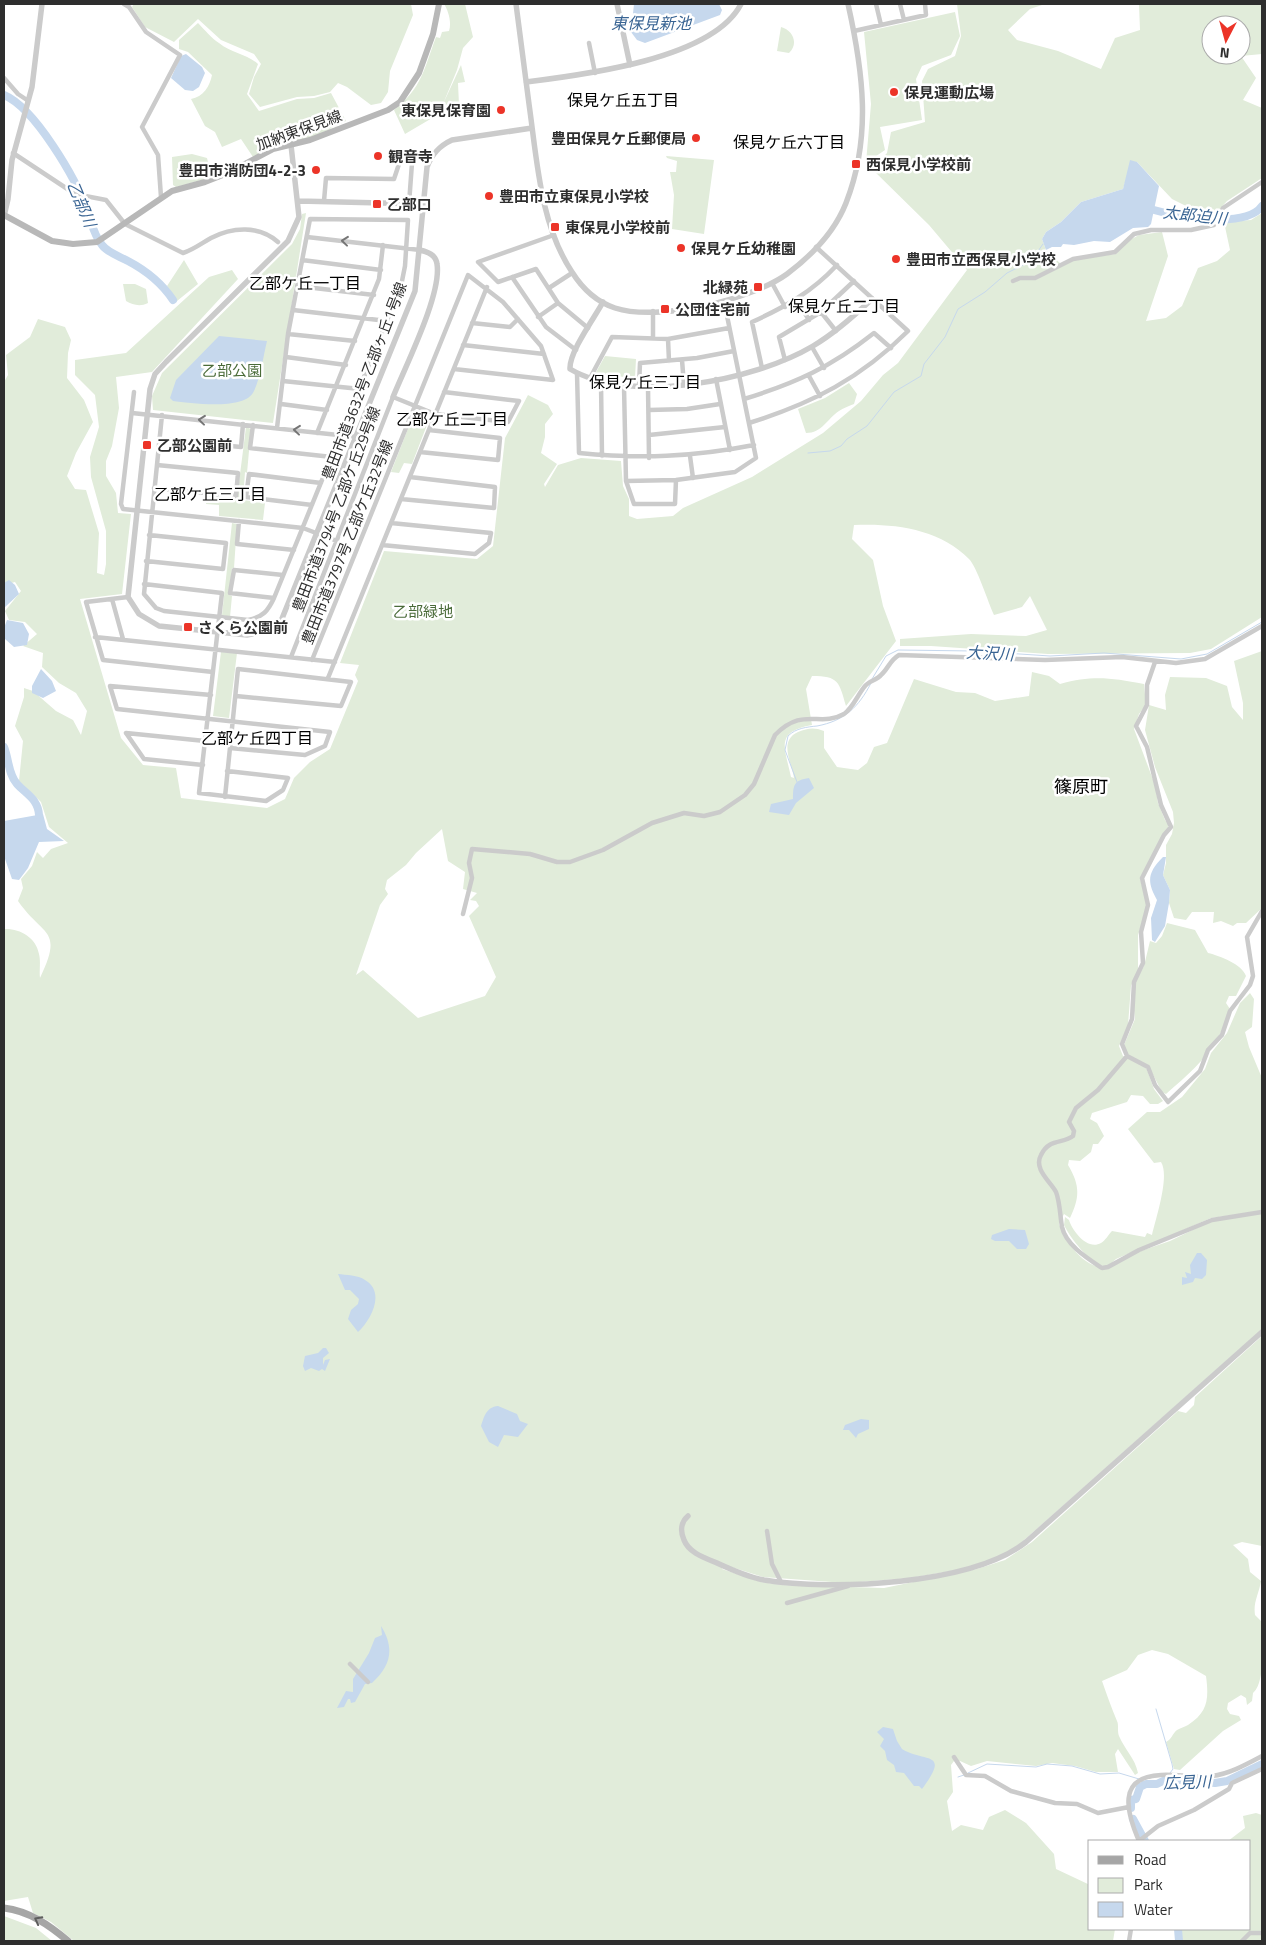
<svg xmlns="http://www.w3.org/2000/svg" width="1266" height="1945" viewBox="0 0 1266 1945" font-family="'Titillium Web','Noto Sans JP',sans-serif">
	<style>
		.green { fill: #e1ecda; fill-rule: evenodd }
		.water { fill: #c6d8ed }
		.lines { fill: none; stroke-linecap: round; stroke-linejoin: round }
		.stream { stroke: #c6d8ed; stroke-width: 1 }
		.river { stroke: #c6d8ed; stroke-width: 8 }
		.minor { stroke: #cbcbcb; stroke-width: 4.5 }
		.tertiary { stroke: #cbcbcb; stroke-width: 5.5 }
		.secondary { stroke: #b8b8b8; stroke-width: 6 }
		.primary { stroke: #a6a6a6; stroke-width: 7 }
		.oneway { stroke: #757575 }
		.oneway2 { stroke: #5e5e5e }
		.poi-dot { fill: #ec3428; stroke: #fff; stroke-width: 2 }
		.labels { text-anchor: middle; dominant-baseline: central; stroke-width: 5; stroke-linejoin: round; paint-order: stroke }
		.poi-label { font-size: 15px; font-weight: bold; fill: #2e2e2e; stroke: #fff; text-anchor: start }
		.street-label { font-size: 15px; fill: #2e2e2e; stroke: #fff }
		.park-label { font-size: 15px; fill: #4a6b39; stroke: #fff }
		.water-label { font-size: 16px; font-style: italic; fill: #396493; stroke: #fff }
		.neighbourhood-label { font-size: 16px; fill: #000; stroke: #fff }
		.quarter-label { font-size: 18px; fill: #000; stroke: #fff }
	</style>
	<rect width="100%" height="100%" fill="#fff"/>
	<path class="green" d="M134,4H411L413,15L390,71L388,92L381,103L371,105L347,87L338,83L330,92L314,96L297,97L260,107L249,94L254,77L261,64L254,54L221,40L198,19L174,42L145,27L132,7Z
		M444,4H465L473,37L463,48L457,70L443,104L461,65L465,82L458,83L459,105H443L439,114L405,134L394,110C422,88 424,69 436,37L440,38L442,32L449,31C452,22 448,10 444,4Z
		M957,4H1045L1030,9L1008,30L1017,40L1058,51L1101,69L1115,38L1140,30L1139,4H1262V54L1241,56L1256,78L1243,100L1262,108V178L1227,201L1218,211L1198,212L1172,199L1137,162L1127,176L1123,189L1081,202L1061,222L1046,232L1042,239L1046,250L1062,265L1073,259L1116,254L1128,241L1139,235L1162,232L1168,256L1146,321L1166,318L1182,306L1198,268L1217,261L1230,250L1224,222L1251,220L1262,213V617L1211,649L1190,653L1048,654L931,646H900V639L971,634L1026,636L1047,630L1030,596L1022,607L994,615C988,602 977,567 969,559C940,529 894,523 854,525L852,539L873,560L883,606L896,641L846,706C839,682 839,676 812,676L806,689L812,725C774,732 785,748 791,777L794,778C792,763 778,741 798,732C808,728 814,727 824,731V748L837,767L858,770L867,763L874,747L887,743L914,679L956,692L975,693L995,701L1029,696L1032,672L1049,676L1060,684C1093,675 1111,678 1144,684L1146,705L1139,714L1134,729L1155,785L1158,803L1165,820L1168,824V828L1140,878L1147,906L1138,935V970L1131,986L1128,1025L1119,1046L1123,1056L1146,1067L1154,1089L1163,1101L1158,1104H1150L1143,1096L1131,1095L1127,1102L1092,1113L1090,1119L1097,1123L1104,1136L1098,1144H1093L1091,1152L1080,1161L1069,1160L1068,1165C1080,1185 1080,1197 1070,1218L1064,1214L1059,1224C1066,1242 1083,1267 1105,1268L1135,1253L1170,1241L1209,1222L1262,1213V1329L1013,1550L974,1567L910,1578L846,1583L763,1577L725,1565L722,1569L761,1582L782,1585L884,1588L977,1569L1005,1560L1032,1542L1178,1411L1186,1413L1194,1405L1195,1397L1262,1336V1546L1242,1542L1233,1545L1248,1559L1250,1572L1261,1581C1259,1594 1253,1602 1255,1615L1262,1622C1262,1640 1266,1682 1253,1693L1252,1701L1247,1705L1246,1698L1241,1695L1228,1703L1227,1709L1230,1714L1239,1716L1241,1720L1223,1731L1180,1770L1174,1769L1166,1742C1172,1739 1172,1734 1177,1730C1180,1728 1185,1727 1188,1725C1208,1712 1209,1699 1206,1676L1168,1654L1152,1650L1138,1655L1127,1670L1102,1681C1107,1695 1111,1707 1117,1721C1119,1725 1117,1731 1119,1736C1125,1750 1135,1758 1138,1773L1135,1775L1118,1749L1115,1754L1118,1772H1096L1075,1766L1052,1763L1036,1766L987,1761L971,1766L960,1761H954L951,1765L953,1792L947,1801L952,1831L961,1825L983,1830L989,1817L1005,1810L1026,1823L1054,1854L1056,1869L1090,1885V1929H1115L1113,1941H74L51,1922L33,1913L28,1897L4,1901V929C19,928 36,937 39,954C41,962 39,971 40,978C64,928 43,937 18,901L23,888L21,879L32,866L37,852L43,858L51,849L68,843L49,827L41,802L19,781L23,741L15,726L24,697V688L33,691L56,711L73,720L81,735L87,711L76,693L59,683L42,667L43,653L23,646L37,634L25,622L9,620L5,611L21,591L15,582L4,585V382L8,375L6,355L30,337L38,319L65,327L71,340L68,353L67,378L84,400L93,422L76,453L67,476L75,489L86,490L99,533L97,573L104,575L106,564V531L91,477L90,457L99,427L95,395L75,375V360L126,353L209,277L232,270L238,279L152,372L116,377L119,408L112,446L106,461V476L116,493L118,513L131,514L122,594L80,599L121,738L143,765L176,768L181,798L267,808L285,799L294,778L310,762L330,749L358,681L355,675L359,665L340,663L384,551L477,559L493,546L505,438L528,395L548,405L553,414L545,424V437L541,453L557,464L544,484L545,487L558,465L581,458L621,461L623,486L629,499V516L637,519L673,516L683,508L752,477L823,433L861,401L883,375L898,363L967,270L929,225L872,169L887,153L891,132L925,122L922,81L928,69L955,56L961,36ZM1211,25H1241V55H1211ZM442,829L448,861L465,872L463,889L477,893L470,900L476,901L479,906L469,916L496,977L485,996L418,1018L363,970L356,975L380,905L388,894L385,889L387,880L406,865L416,853Z
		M955,12L960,36L951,55L922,66L916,79L922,120L880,127L885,150L866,163L871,104L864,32Z
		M198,23C205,30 211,38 219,43C231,53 247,54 258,64L247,94L259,111L297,99L314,98L331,93L346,121L310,139L253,157L241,139L222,147L215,132L205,126L191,99C203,97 210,86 212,75L188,52L179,49V40Z
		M781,27C793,30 799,44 789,53L777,51Z
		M192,154L207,158L210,170L215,171L216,176L176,187L173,185L172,157Z
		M666,156L714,160L704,234L672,229L674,195L670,172H676L677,161L667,158Z
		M306,213L273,423L153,410L152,396L162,373L292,244L300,229L302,214Z
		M184,260L198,284L177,301L167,286Z
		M123,284H135L146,289L148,303C140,307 133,305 126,301Z
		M605,356L636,359L635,378L595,374Z
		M849,383L857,394L854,404C849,406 843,408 839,411C827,419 822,433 806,433L798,409L825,398Z
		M415,411L430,417L412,464L404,463L399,473L391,472Z
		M246,427L251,429L247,473L245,472L243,500L265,503L263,520L219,516V505L206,504L207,496L237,498Z
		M232,523L237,524L234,568H232L229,595L232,596L230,617L222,615Z
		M1262,651V908L1246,923H1237L1233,926L1221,921L1213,923L1214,912H1192L1186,920L1174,918L1169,903L1170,890L1163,875L1166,863V845L1172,834L1174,823L1173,812L1155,767L1145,730L1149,705L1166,710L1165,695L1170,677L1206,678L1227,686L1232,707L1243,720V703L1234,661Z
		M221,652L237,653L229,718L213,716Z
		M1167,923L1195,930L1208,953C1220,956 1242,964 1246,976L1236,996H1229L1226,1003L1230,1009C1218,1049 1197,1067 1166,1094L1162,1092L1149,1067L1127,1055L1124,1045L1135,1019L1133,1001L1136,981L1144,966L1150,941L1156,943L1162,936Z
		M1250,993L1254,999L1252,1027L1245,1032L1249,1047L1262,1078V1211L1211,1218L1116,1259C1114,1261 1110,1265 1107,1266C1093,1269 1069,1236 1064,1225L1065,1217L1069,1220C1072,1230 1087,1251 1101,1243C1105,1241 1109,1234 1112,1231L1145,1237L1147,1233L1152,1235C1156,1218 1170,1176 1161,1162L1154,1163L1128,1129L1147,1112H1160L1182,1097L1205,1069L1211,1053L1227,1033L1240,1003Z
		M1256,1813L1262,1815V1941H1180V1929H1250V1841H1228L1245,1828L1243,1816Z
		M4,1916L36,1928L52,1941H4Z"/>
	<path class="water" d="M634,4H719L722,10L720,15L645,43L637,40L631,32Z
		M186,54L202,67L205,73L199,87L193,91L185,90L171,78L181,56Z
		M1130,160L1137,162L1159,186L1151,224L1148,227L1133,228L1110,242L1094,241L1074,245L1063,244L1061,247H1052L1046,250L1042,239L1046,232L1061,222L1081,202L1123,189Z
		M219,336L267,341C263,357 261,376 254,391C246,411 191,403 173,401L170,398L176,380Z
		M9,580L15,585L19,594L4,608V583Z
		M7,620L23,623L29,634L27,645L14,647L5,639L4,628Z
		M41,669L52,681L56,691L43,698L32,693V686Z
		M809,778L814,788L796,803L789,815L769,812L771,804L793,799C793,785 794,780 809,778Z
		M43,814L47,829L64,841L39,842L28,868L19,880L12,879L4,856V821Z
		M1163,857H1166L1163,875L1170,890L1169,903L1165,926L1155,942L1152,940L1151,918L1157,900C1147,882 1147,873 1163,857Z
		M1009,1229L1025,1230L1029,1244L1026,1249H1017L1009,1241H995L991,1239L992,1235Z
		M1197,1253H1201L1207,1260L1206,1275L1202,1279L1195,1278L1193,1282L1182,1285V1277L1187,1278L1185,1272L1191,1274L1190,1265Z
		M338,1274C346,1275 358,1275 365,1280C386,1292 371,1320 358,1332L348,1319L351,1310L358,1304L359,1299L350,1290H345Z
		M323,1348H326L329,1353L323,1358V1365L325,1360L330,1359L325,1371L322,1369L319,1371L311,1368L305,1371L303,1366L305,1356L318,1353Z
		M498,1406L517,1414L520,1421L528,1424L518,1437L504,1435L498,1447L489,1442L481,1426C484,1417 486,1407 498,1406Z
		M861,1419L869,1420V1429L858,1434L856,1438L849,1430H843L845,1425Z
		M381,1626C395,1648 391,1666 372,1683L365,1684L355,1702L351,1703L350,1699H348L344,1707L337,1708L346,1691L353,1692V1679L369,1653L375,1638L382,1635Z
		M883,1727L893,1729L897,1741L902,1749C925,1763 951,1750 922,1789L919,1786H914L904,1773L896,1772L894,1765L887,1760L885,1751L880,1746L884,1739L877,1732Z"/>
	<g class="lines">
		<path class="stream" d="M808,453L830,451L841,446L847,439L867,426L894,392L921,376L924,364L945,337L958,309L985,292L1007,273L1031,261L1043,244
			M872,679L886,656L898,650L974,651L1050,656L1104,653L1181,659L1207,654L1262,622
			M797,782L785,750L788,736C796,728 807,727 817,726C844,721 859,707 871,683
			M1156,1709L1172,1764L1173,1769L1170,1773
			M968,1773L987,1764L1036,1767L1047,1764L1072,1766L1100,1774L1119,1773L1139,1779
			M958,1777L964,1775
			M1142,1781L1146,1784"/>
		<path class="river" d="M4,95C35,108 76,179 87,210C92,223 93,234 102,245C108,253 119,256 128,261C147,271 161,282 173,300
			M1154,210C1178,217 1246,229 1262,206
			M4,747C9,759 8,774 17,784C27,795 38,799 39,815
			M1131,1808V1800L1136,1799L1140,1787L1146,1784H1157L1167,1779L1215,1783L1227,1781L1262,1764
			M1133,1819L1145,1841
			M1178,1929L1179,1941"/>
		<path class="minor" d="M124,4L129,7L146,32L180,55L142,127L158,155L161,197
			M876,4L881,25
			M900,4L904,20
			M854,31L926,15L925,4
			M589,43L595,73
			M4,78L18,94L27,100
			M13,153L75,194L106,200L125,224L183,253C193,250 202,243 211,238C232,227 259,225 278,242
			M324,201L326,178L394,179L400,161L412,163L409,204
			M554,235L478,262L498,282L536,269L558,303L588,328
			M307,237L420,250
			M302,260L381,270
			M512,277L546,327L576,350
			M1013,281L1020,278H1035L1073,259L1115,252L1134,234L1151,230H1191L1214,225L1223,208L1262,182
			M772,283L785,307
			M297,286L374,295
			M549,288L572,273
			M797,300L809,320
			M293,310L387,321
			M653,311V337
			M821,312L836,331
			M538,317L558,303
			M472,323L510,327L518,319
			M288,334L355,341
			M668,339L669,361
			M463,345L544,354
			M812,347L824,368
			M286,357L346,365
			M682,360L684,385
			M785,360L779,337L821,312L854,281
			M762,368L752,322C785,307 812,292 837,265
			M577,373L579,453C640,459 693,457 754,445
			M809,376L820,396
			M590,378L612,337L668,339L729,328
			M716,379L730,450
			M283,381L360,389
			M601,382L602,456
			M624,386L626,481L634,504H675L676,480
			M639,386L640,363L697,358L734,351
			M648,387L649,458
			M134,392L121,504L123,509L303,528L337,541
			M744,399C796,383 831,367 874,333L891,348
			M281,404L327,410
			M649,410L687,409L720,404
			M132,413L357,437
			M162,415L144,594L156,608L164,611L248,620C263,617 268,611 274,598L401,286L405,266L408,220L310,219L288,334L277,428
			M749,423C813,403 861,378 908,331L816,247
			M253,425L250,448L332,457
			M317,433L379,279L383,245
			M649,435L725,427
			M159,439L241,447L243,424
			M420,452L498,460L500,438L429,430
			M690,456L693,478
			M626,481L676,480L735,472L756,458L724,301
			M154,488L236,496L238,473L157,465
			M401,499L494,508L495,487L410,477
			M312,505L246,497L249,474L321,483
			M239,521L237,544L294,550
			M382,545L475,554L489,543L491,533L391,523
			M146,561L223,569L226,543L149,535
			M144,584L222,593L199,793L266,801L283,790L288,778L227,771
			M128,597L86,602L103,660L213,672
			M274,598L230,593L234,570L283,575
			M112,599L123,639
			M95,637L335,662
			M291,657L393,397L435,414L508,422L519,401L444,392
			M312,660L468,275L503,302L541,346L553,380L454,369
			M1155,662L1147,685V705L1136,726L1147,747L1161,805L1171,827L1164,835L1142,878L1148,905L1141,932L1143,963L1134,982L1132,1019L1122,1044L1127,1056L1148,1067L1155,1085L1168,1102L1200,1071L1208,1050L1222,1035L1230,1011L1250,985L1253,976L1247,937L1262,911
			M328,678L487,287
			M211,695L110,686L117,709L330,732L325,746L305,755L230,748
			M126,733L144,759L203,765
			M126,733L205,741
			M225,797C229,754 234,712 238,669L351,682L341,706L236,696
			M463,914L472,878L469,863L472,849L530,854L557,862H570L603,850L652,823L684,813L704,816L720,812L745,795L754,784L775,735C804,706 819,728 844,714C853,708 858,694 865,686C869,681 877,680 881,675C888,669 890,660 899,655L1045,660L1122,657L1176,663L1205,659L1262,626
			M1127,1056L1098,1090L1076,1108L1069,1122L1074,1131L1073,1136C1063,1144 1049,1138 1041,1155C1033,1169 1051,1182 1056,1192C1060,1202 1060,1216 1062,1227C1066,1245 1087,1258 1102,1268L1108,1267L1139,1250L1212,1220L1262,1212
			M767,1531L772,1564L781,1582
			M787,1603L848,1586
			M350,1664L368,1682
			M954,1757L966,1775L985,1776L1011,1791L1055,1803L1077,1804L1098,1813L1129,1807
			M1139,1841C1127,1813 1116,1777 1161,1775C1178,1774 1195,1778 1212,1776C1229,1774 1247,1764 1262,1756
			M1139,1841L1158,1826L1194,1810L1229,1789L1232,1783L1262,1769
			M1129,1941L1131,1929
			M1242,1941L1250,1933H1262"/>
		<path class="tertiary" d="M516,4C520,37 525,71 529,104C537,160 540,224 572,272C582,288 597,302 615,308C658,322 751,300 787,274C811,256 835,231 846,203C872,137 863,71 848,4
			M617,4L630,65
			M526,82C583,75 713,59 741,4
			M291,145L299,217L288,241L166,362L155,374L150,389L128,597L139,614L159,626L247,635L268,631L281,621L415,291L427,167C432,154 439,146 452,140L532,128
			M298,201L424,204
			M4,216L8,199L12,160L32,87L42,4
			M603,302C595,317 569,352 570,369C631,405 754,381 813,346C835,333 854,316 872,299
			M393,397C405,367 442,294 437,264C436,255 428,252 420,250
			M688,1516C681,1522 680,1531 684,1540C689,1553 705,1558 717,1563C732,1570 748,1577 764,1580C831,1591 972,1585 1026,1542L1262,1332"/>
		<path class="secondary" d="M4,215L52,241L73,244L97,242L172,191L205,182L228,173L273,149L310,140L388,110L400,102L419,73L433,34L439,4"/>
		<path class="primary" d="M4,1908C29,1911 49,1925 68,1941"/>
	</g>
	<defs><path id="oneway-chevron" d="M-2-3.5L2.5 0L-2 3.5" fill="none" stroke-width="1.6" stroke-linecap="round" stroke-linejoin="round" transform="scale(1.25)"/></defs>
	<g class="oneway">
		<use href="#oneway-chevron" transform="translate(345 241) rotate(-174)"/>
		<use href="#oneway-chevron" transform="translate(202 420) rotate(-174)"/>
		<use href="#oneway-chevron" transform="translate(297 430) rotate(-174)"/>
	</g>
	<use class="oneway2" href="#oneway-chevron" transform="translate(38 1920) rotate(-152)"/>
	<g class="poi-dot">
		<circle cx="894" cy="92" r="5"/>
		<circle cx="501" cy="110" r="5"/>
		<circle cx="696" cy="138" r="5"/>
		<circle cx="378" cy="156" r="5"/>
		<rect x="851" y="159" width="10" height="10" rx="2.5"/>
		<circle cx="316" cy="170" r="5"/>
		<circle cx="489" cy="196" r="5"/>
		<rect x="372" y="199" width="10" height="10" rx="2.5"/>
		<rect x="550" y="222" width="10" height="10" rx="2.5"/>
		<circle cx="681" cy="248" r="5"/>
		<circle cx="896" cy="259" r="5"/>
		<rect x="753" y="282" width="10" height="10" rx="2.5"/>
		<rect x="660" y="304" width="10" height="10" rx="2.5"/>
		<rect x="142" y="440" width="10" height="10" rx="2.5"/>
		<rect x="183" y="622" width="10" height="10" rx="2.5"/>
	</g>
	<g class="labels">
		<g class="poi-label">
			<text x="904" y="92">保見運動広場</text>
			<text x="491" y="110" text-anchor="end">東保見保育園</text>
			<text x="686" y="138" text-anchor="end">豊田保見ケ丘郵便局</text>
			<text x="388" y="156">観音寺</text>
			<text x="866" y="164">西保見小学校前</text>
			<text x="306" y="170" text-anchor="end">豊田市消防団4-2-3</text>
			<text x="499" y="196">豊田市立東保見小学校</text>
			<text x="387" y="204">乙部口</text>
			<text x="565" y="227">東保見小学校前</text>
			<text x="691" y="248">保見ケ丘幼稚園</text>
			<text x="906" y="259">豊田市立西保見小学校</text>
			<text x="748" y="287" text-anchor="end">北緑苑</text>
			<text x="675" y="309">公団住宅前</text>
			<text x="157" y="445">乙部公園前</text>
			<text x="198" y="627">さくら公園前</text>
		</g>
		<g class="street-label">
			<text transform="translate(299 130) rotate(-20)">加納東保見線</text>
			<text transform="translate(364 381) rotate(-69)">豊田市道3632号 乙部ヶ丘1号線</text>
			<text transform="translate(336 509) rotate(-69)">豊田市道3794号 乙部ケ丘29号線</text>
			<text transform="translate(347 542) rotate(-68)">豊田市道3797号 乙部ケ丘32号線</text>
		</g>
		<g class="park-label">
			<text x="232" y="370">乙部公園</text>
			<text x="423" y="611">乙部緑地</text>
		</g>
		<g class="water-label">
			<text x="651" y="23">東保見新池</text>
			<text transform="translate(82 204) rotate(67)">乙部川</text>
			<text transform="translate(1195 215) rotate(6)">太郎迫川</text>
			<text transform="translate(990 653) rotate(3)">大沢川</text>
			<text transform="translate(1187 1782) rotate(-2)">広見川</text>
		</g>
		<g class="neighbourhood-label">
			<text x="623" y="100">保見ケ丘五丁目</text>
			<text x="789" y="142">保見ケ丘六丁目</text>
			<text x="305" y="283">乙部ケ丘一丁目</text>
			<text x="844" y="306">保見ケ丘二丁目</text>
			<text x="645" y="382">保見ケ丘三丁目</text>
			<text x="452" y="419">乙部ケ丘二丁目</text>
			<text x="210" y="494">乙部ケ丘三丁目</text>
			<text x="257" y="738">乙部ケ丘四丁目</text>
		</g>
		<g class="quarter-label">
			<text x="1081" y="786">篠原町</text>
		</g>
	</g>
	<rect width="1266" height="1945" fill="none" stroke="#2e2e2e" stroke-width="10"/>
	<rect x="1088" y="1840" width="162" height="90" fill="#ffffff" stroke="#ababab"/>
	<rect x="1098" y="1856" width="25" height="8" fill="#a6a6a6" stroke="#ababab"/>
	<text x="1134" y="1865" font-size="15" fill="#2e2e2e">Road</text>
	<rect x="1098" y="1878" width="25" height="15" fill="#e1ecda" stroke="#ababab"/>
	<text x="1134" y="1890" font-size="15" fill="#2e2e2e">Park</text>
	<rect x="1098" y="1902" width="25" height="15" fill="#c6d8ed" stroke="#ababab"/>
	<text x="1134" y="1915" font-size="15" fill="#2e2e2e">Water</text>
	<g transform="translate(1226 40) rotate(186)"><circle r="24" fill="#ffffff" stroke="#ababab"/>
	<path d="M0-4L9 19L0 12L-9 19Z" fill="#ec3428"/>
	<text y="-8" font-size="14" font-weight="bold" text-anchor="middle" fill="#2e2e2e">N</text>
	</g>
</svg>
